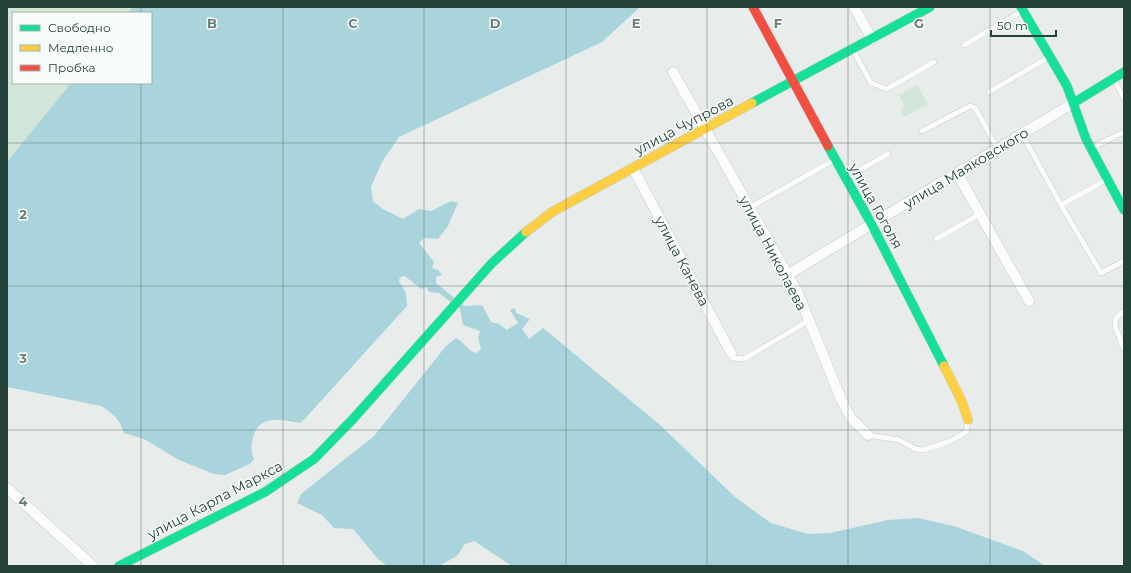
<svg xmlns="http://www.w3.org/2000/svg" width="1131" height="573" viewBox="0 0 1131 573" font-family="Montserrat,sans-serif">
	<style>
		.green { fill: #d1e6d8 }
		.water { fill: #a9d4db }
		.lines { fill: none; stroke-linecap: round; stroke-linejoin: round }
		.lane-casing { stroke: #c5cac8; stroke-width: 6 }
		.street-casing { stroke: #c5cac8; stroke-width: 11 }
		.fast-casing { stroke: #c3cbc8; stroke-width: 10 }
		.slow-casing { stroke: #c3cbc8; stroke-width: 10 }
		.jam-casing { stroke: #c3cbc8; stroke-width: 10 }
		.lane { stroke: #fcfcfc; stroke-width: 5 }
		.street { stroke: #fcfcfc; stroke-width: 10 }
		.fast { stroke: #16e098; stroke-width: 9 }
		.slow { stroke: #ffcf43; stroke-width: 9 }
		.jam { stroke: #f24e42; stroke-width: 9 }
		.grid { fill: none; stroke: #697e78; stroke-width: 1; stroke-opacity: 0.55 }
		.labels { text-anchor: middle; dominant-baseline: central; stroke-width: 3; stroke-linejoin: round; paint-order: stroke }
		.street-label { font-size: 14px; fill: #24423a; stroke: #f7fbf9 }
		.grid-label { font-size: 13px; text-anchor: middle; font-weight: bold; fill: #697e78; stroke: #f7fbf9; stroke-width: 3; stroke-linejoin: round; paint-order: stroke }
	</style>
	<rect width="100%" height="100%" fill="#e8edeb"/>
	<path class="green" d="M7,7H133L128,13H13V83H71L7,162Z
		M917,85L928,104L904,117L900,110L905,107L899,95Z"/>
	<path class="water" d="M133,7H640L602,42L399,137L382,162L371,187L373,201L383,209L403,219L419,209L431,211L451,201L458,203L448,226L438,239L424,238L419,243L434,262L432,268L438,270L442,275L436,277V283L464,306L482,305L491,322L499,324L507,330L518,323L510,310L515,308L516,313L530,319L522,329L529,339L543,328L659,424L735,497L771,523L808,534L830,533L888,520L918,518L954,526L1023,551L1045,566H512L474,541L465,544L457,556L439,566H387L378,559L353,529L334,528L322,515L297,503L301,494L374,436L446,346L456,338C464,342 468,351 476,353L481,349L478,338L480,331L463,325L460,309L439,293L429,292L426,287L421,289L405,276L400,277L399,281L406,293L407,306L301,423C282,421 260,413 253,437C251,445 251,452 254,459L250,464L225,475L214,474L179,460L144,439L124,433C120,420 113,413 101,406L7,387V162L71,83H151V13H128Z"/>
	<g class="lines">
		<g class="lane-casing">
			<path id="lane" d="M964,45L1022,11
				M853,50L871,83L887,89L934,62
				M1114,79L1124,99
				M989,92L1049,57
				M922,131L970,106L975,108L998,149
				M1022,134L1061,205L1106,180
				M1091,148L1124,132
				M846,178L888,154
				M1061,205L1101,273L1124,261
				M749,208L834,160
				M936,239L980,214
				M1124,311L1116,318L1115,326L1124,349
				M731,353L733,358L744,359L808,321
				M868,435L899,440L916,449L923,450L951,441L966,432L968,421"/>
		</g>
		<g class="street-casing">
			<path id="street" d="M854,7L872,39
				M673,72L798,293L841,399L851,418L868,435
				M633,168L731,353
				M957,173L1029,301
				M787,275L1075,102
				M7,488L93,566"/>
		</g>
		<g class="fast-casing">
			<path id="fast" d="M1021,7L1067,86L1086,139L1124,210
				M1075,102L1124,72
				M752,103L930,7
				M828,146L872,225L944,366
				M119,566L265,492L314,459L353,419L492,263L526,232"/>
		</g>
		<g class="slow-casing">
			<path id="slow" d="M526,232L552,212L752,103
				M944,366L962,402L968,420"/>
		</g>
		<g class="jam-casing">
			<path id="jam" d="M753,7L828,146"/>
		</g>
		<use href="#lane" class="lane"/>
		<use href="#street" class="street"/>
		<use href="#fast" class="fast"/>
		<use href="#slow" class="slow"/>
		<use href="#jam" class="jam"/>
	</g>
	<path class="grid" d="M141,7V13M283,7V566M424,7V566M566,7V566M707,7V566M848,7V566M990,7V566M141,83V566M7,143H1124M7,286H1124M7,430H1124"/>
	<g class="labels">
		<g class="street-label">
			<text transform="translate(684 125) rotate(-28)">улица Чупрова</text>
			<text transform="translate(966 168) rotate(-31)">улица Маяковского</text>
			<text transform="translate(876 206) rotate(61)">улица Гоголя</text>
			<text transform="translate(773 253) rotate(62)">улица Николаева</text>
			<text transform="translate(682 261) rotate(62)">улица Канева</text>
			<text transform="translate(215 500) rotate(-28)">улица Карла Маркса</text>
		</g>
	</g>
	<g class="grid-label">
		<text x="212" y="28">B</text>
		<text x="353" y="28">C</text>
		<text x="495" y="28">D</text>
		<text x="636" y="28">E</text>
		<text x="778" y="28">F</text>
		<text x="919" y="28">G</text>
		<text x="23" y="219">2</text>
		<text x="23" y="363">3</text>
		<text x="23" y="506">4</text>
	</g>
	<rect width="1131" height="573" fill="none" stroke="#24423a" stroke-width="16"/>
	<rect x="12" y="12" width="140" height="72" fill="#f7fbf9" stroke="#a3b1ad"/>
	<rect x="20" y="25" width="20" height="6" fill="#16e098" stroke="#a3b1ad"/>
	<text x="48" y="32" font-size="12" fill="#24423a">Свободно</text>
	<rect x="20" y="45" width="20" height="6" fill="#ffcf43" stroke="#a3b1ad"/>
	<text x="48" y="52" font-size="12" fill="#24423a">Медленно</text>
	<rect x="20" y="65" width="20" height="6" fill="#f24e42" stroke="#a3b1ad"/>
	<text x="48" y="72" font-size="12" fill="#24423a">Пробка</text>
	<path d="M991 30v6h65v-6" fill="none" stroke="#24423a" stroke-width="2"/>
	<text x="997" y="30" font-size="12" fill="#24423a" stroke="#f7fbf9" stroke-width="3" paint-order="stroke">50 m</text>
</svg>
